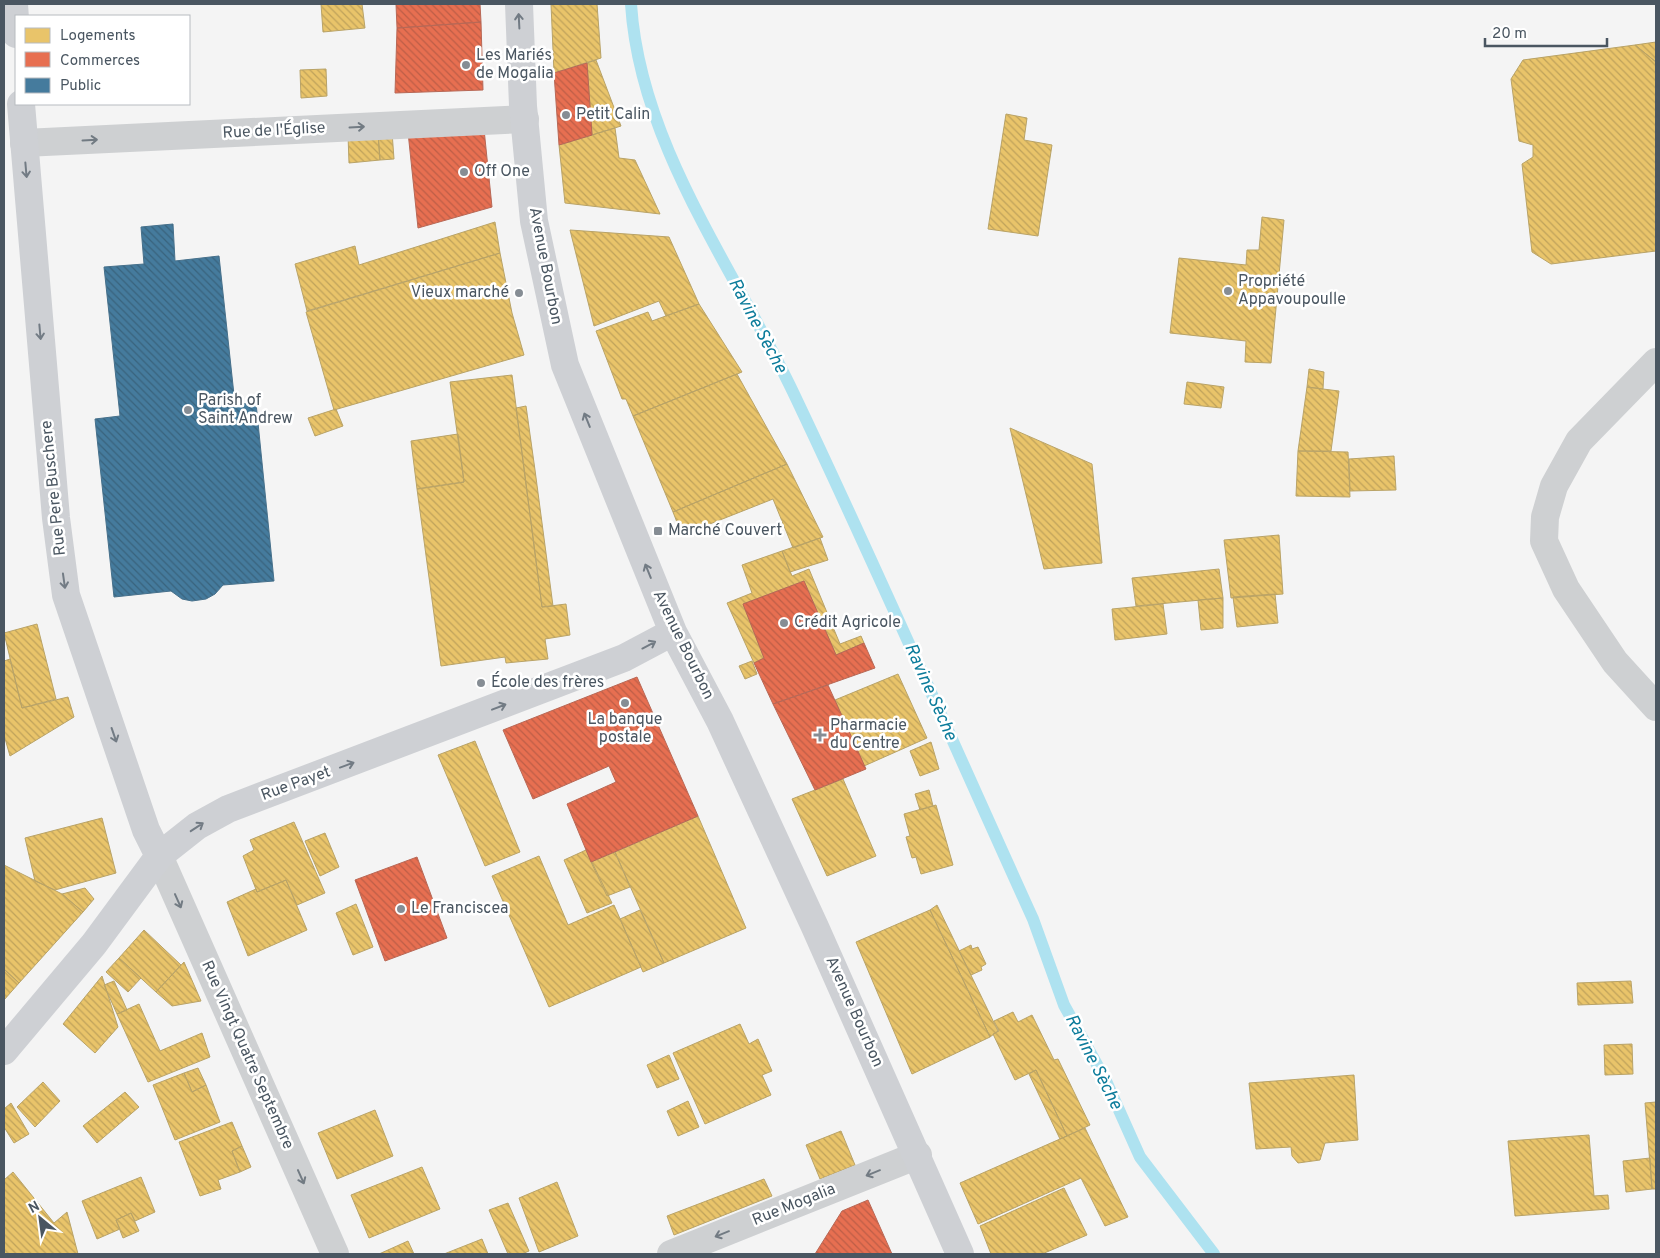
<svg xmlns="http://www.w3.org/2000/svg" width="1660" height="1258" viewBox="0 0 1660 1258" font-family="Overpass,sans-serif">
	<style>
		.homes { fill: url(#homes-back-hatch); stroke: #b9a367 }
		.shops { fill: url(#shops-back-hatch); stroke: #b86856 }
		.public { fill: url(#public-back-hatch); stroke: #46708b }
		.lines { fill: none; stroke-linecap: round; stroke-linejoin: round }
		.stream { stroke: #aee2f0; stroke-width: 12 }
		.street { stroke: #ced0d2; stroke-width: 28 }
		.secondary { stroke: #ced0d4; stroke-width: 28 }
		.oneway { stroke: #727b84 }
		.oneway2 { stroke: #727b83 }
		.poi-dot { fill: #868d94; stroke: #fff; stroke-width: 2 }
		.labels { text-anchor: middle; dominant-baseline: central; stroke-width: 5; stroke-linejoin: round; paint-order: stroke }
		.poi-label { font-size: 16px; fill: #4a5661; stroke: #fff; text-anchor: start }
		.street-label { font-size: 16px; fill: #4a5661; stroke: #fff }
		.water-label { font-size: 18px; font-style: italic; fill: #0c7c9b; stroke: #fff }
	</style>
	<defs>
		<pattern id="homes-back-hatch" width="6" height="6" patternUnits="userSpaceOnUse" patternTransform="scale(1.25)"><rect width="6" height="6" fill="#e9c46a"/><path d="M-1 5l2 2M0 0l6 6M5-1l2 2" fill="none" stroke="#bfa25b"/></pattern>
		<pattern id="shops-back-hatch" width="6" height="6" patternUnits="userSpaceOnUse" patternTransform="scale(1.25)"><rect width="6" height="6" fill="#e76f51"/><path d="M-1 5l2 2M0 0l6 6M5-1l2 2" fill="none" stroke="#bd5e47"/></pattern>
		<pattern id="public-back-hatch" width="6" height="6" patternUnits="userSpaceOnUse" patternTransform="scale(1.25)"><rect width="6" height="6" fill="#457b9d"/><path d="M-1 5l2 2M0 0l6 6M5-1l2 2" fill="none" stroke="#39637d"/></pattern>
	</defs>
	<rect width="100%" height="100%" fill="#f4f4f4"/>
	<path class="homes" d="M321,4H362L365,28L323,32Z
		M551,4H597L601,58L554,73Z
		M1656,42V62L1635,45Z
		M1635,45L1656,62V251L1551,264L1532,252L1522,164L1533,157V145L1519,141L1511,79L1523,60Z
		M596,60L621,126L592,135L587,63Z
		M326,69L327,96L301,98L300,70Z
		M1006,114L1027,118L1024,140L1052,145L1038,236L988,229Z
		M615,128L619,158L635,160L660,214L565,203L559,145Z
		M392,132L394,159L380,160L378,134Z
		M378,134L380,160L349,163L348,135Z
		M1262,217L1284,220L1271,363L1245,362L1246,341L1170,333L1179,258L1246,265L1247,250H1259Z
		M495,222L500,253L307,311L295,264L355,246L359,265Z
		M570,230L669,237L699,304L666,316L659,301L594,326Z
		M500,253L512,313L524,355L334,410L306,312Z
		M699,304L742,372L633,416L626,399H622L596,331L648,312L652,321Z
		M1309,369L1324,372L1323,389L1307,387Z
		M737,374L787,464L673,512L633,416Z
		M512,375L542,607L566,604L570,635L545,639L548,659L506,663L505,657L441,666L417,489L464,482L450,382Z
		M1187,382L1224,387L1221,408L1184,404Z
		M1307,387L1339,391L1331,451H1298Z
		M526,406L535,470L553,606L542,607L516,408Z
		M336,409L343,426L315,436L308,418Z
		M1010,428L1092,464L1102,563L1044,569Z
		M458,434L464,482L417,489L411,441Z
		M1298,451L1348,452L1350,497L1296,496Z
		M1394,456L1396,490L1350,491L1349,459Z
		M787,464L823,537L793,548L773,499L682,535L673,512Z
		M1279,535L1283,594L1231,598L1224,540Z
		M820,538L828,560L790,572L782,551Z
		M782,551L792,576L809,569L840,644L861,636L864,643L836,655L804,581L743,604L764,658L754,663L727,603L752,593L742,565Z
		M1219,569L1223,598L1136,606L1132,578Z
		M1275,594L1278,623L1237,627L1233,597Z
		M1223,598V628L1201,630L1198,600Z
		M1163,604L1167,634L1115,640L1112,609Z
		M37,624L56,699L22,708L4,633Z
		M10,659L22,708L68,697L74,717L10,756L4,735V661Z
		M752,661L757,674L745,679L739,666Z
		M898,674L927,738L864,766L835,700Z
		M475,741L520,852L485,866L438,755Z
		M931,742L939,769L920,776L910,751Z
		M843,779L876,856L827,876L792,799Z
		M929,790L933,806L920,810L915,794Z
		M936,805L953,865L921,874L916,857L912,858L906,837L910,836L904,814Z
		M698,816L746,928L664,963L615,852Z
		M102,818L116,873L55,890L35,881L25,838Z
		M294,822L325,893L297,905L286,880L257,892L243,856L254,850L250,840Z
		M325,833L339,867L320,876L305,841Z
		M586,850L612,903L587,913L564,860Z
		M615,852L630,887L607,896L591,862Z
		M539,856L568,925L614,905L641,967L549,1007L492,876Z
		M4,865L62,894L83,912L19,983L4,969Z
		M286,880L307,930L248,956L227,902L256,889L257,892Z
		M85,888L94,899L83,912L62,894Z
		M356,904L373,947L353,955L336,913Z
		M937,905L998,1031L990,1037L930,910Z
		M640,910L664,963L643,972L620,919Z
		M930,910L990,1037L912,1074L856,942Z
		M144,930L181,965L156,992L119,958Z
		M971,945L972,949L978,947L986,964L981,967L982,970L971,975L959,951Z
		M119,958L141,978L128,992L106,972Z
		M184,962L201,1001L172,1006L156,992Z
		M4,969L19,983L4,1000Z
		M102,976L118,1027L95,1053L63,1024Z
		M114,981L127,1010L117,1014L104,985Z
		M1631,981L1633,1003L1578,1005L1577,983Z
		M139,1004L160,1051L202,1033L210,1057L148,1082L117,1014Z
		M1013,1012L1018,1022L1032,1015L1054,1060L1058,1059L1090,1125L1067,1136L1036,1070L1015,1080L993,1034L999,1031L994,1021Z
		M740,1024L749,1044L758,1039L772,1071L762,1075L771,1095L705,1124L673,1053Z
		M1632,1044L1633,1074L1605,1075L1604,1045Z
		M669,1055L679,1079L657,1088L647,1065Z
		M198,1068L206,1085L192,1092L184,1073Z
		M1036,1070L1067,1136L1060,1139L1029,1074Z
		M184,1073L192,1092L206,1085L220,1122L175,1140L153,1085Z
		M1354,1075L1358,1140L1325,1143L1320,1160L1298,1163L1292,1156L1291,1147L1256,1149L1249,1083Z
		M43,1082L60,1101L35,1127L17,1107Z
		M125,1092L139,1107L97,1143L83,1126Z
		M688,1101L699,1127L678,1136L667,1111Z
		M1656,1102V1189H1652L1645,1103Z
		M11,1103L29,1134L14,1143L4,1127V1109Z
		M375,1110L393,1156L337,1179L318,1133Z
		M232,1122L242,1146L232,1151L240,1172L218,1180L221,1189L200,1196L179,1142Z
		M1085,1128L1128,1217L1105,1226L1081,1178L978,1224L960,1183Z
		M841,1131L855,1165L820,1179L806,1145Z
		M1589,1135L1594,1196L1608,1195L1609,1209L1515,1216L1508,1141Z
		M242,1146L251,1167L240,1172L232,1151Z
		M1650,1158L1652,1189L1626,1192L1623,1161Z
		M422,1167L440,1209L369,1238L351,1195Z
		M13,1172L54,1223L67,1212L78,1254H5L4,1252V1180Z
		M141,1177L155,1212L135,1221L131,1213L116,1220L120,1229L97,1239L82,1201Z
		M764,1179L772,1196L674,1235L667,1216Z
		M557,1182L578,1236L539,1252L519,1198Z
		M1064,1188L1087,1235L1042,1254H991L980,1226Z
		M508,1203L529,1251L522,1254H508L489,1210Z
		M131,1213L139,1231L123,1238L116,1220Z
		M482,1239L488,1254H444Z
		M408,1241L414,1254H379Z"/>
	<path class="shops" d="M396,4H480L481,22L397,28Z
		M481,22L483,90L395,93L397,28Z
		M587,63L592,135L559,145L554,73Z
		M484,129L492,207L418,228L408,132Z
		M804,581L836,655L864,643L875,668L773,704L754,663L764,658L743,604Z
		M637,677L698,816L591,862L567,804L616,782L609,766L533,799L503,730Z
		M828,685L866,769L815,790L773,704Z
		M417,857L447,938L385,961L355,880Z
		M868,1200L892,1254H815L842,1211Z"/>
	<path class="public" d="M173,224L175,261L219,256L235,404L256,403L274,581L223,585L215,594L206,599L192,601L182,599L171,591L114,597L95,419L120,416L104,267L144,264L141,227Z"/>
	<g class="lines">
		<path class="stream" d="M631,4C640,145 734,268 793,392C876,566 953,743 1033,919L1064,1005L1106,1081L1140,1157L1214,1254"/>
		<path class="street" d="M24,143L525,119
			M1656,362L1579,441L1554,486L1545,517L1544,541L1566,589L1615,662L1656,707
			M159,856L335,1254
			M671,1254L918,1155"/>
		<path class="secondary" d="M14,4L16,34
			M519,4L523,106L534,221L565,365L673,632L720,721L815,927L960,1254
			M21,104L56,518L66,595L146,830L159,856
			M4,1051L94,944L159,856L197,826L228,809L624,658L673,632"/>
	</g>
	<defs><path id="oneway-shaft" d="M-6 0H5M1.5-3L5.5 0L1.5 3" fill="none" stroke-width="1.6" stroke-linecap="round" stroke-linejoin="round" transform="scale(1.25)"/></defs>
	<g class="oneway">
		<use href="#oneway-shaft" transform="translate(519 21) rotate(-93)"/>
		<use href="#oneway-shaft" transform="translate(26 170) rotate(85)"/>
		<use href="#oneway-shaft" transform="translate(40 332) rotate(85)"/>
		<use href="#oneway-shaft" transform="translate(587 420) rotate(-112)"/>
		<use href="#oneway-shaft" transform="translate(648 571) rotate(-112)"/>
		<use href="#oneway-shaft" transform="translate(64 581) rotate(82)"/>
		<use href="#oneway-shaft" transform="translate(649 645) rotate(-28)"/>
		<use href="#oneway-shaft" transform="translate(499 707) rotate(-21)"/>
		<use href="#oneway-shaft" transform="translate(114 735) rotate(71)"/>
		<use href="#oneway-shaft" transform="translate(347 765) rotate(-20)"/>
		<use href="#oneway-shaft" transform="translate(197 827) rotate(-33)"/>
	</g>
	<g class="oneway2">
		<use href="#oneway-shaft" transform="translate(357 127) rotate(-3)"/>
		<use href="#oneway-shaft" transform="translate(90 140) rotate(-3)"/>
		<use href="#oneway-shaft" transform="translate(178 901) rotate(66)"/>
		<use href="#oneway-shaft" transform="translate(873 1173) rotate(158)"/>
		<use href="#oneway-shaft" transform="translate(301 1177) rotate(66)"/>
		<use href="#oneway-shaft" transform="translate(722 1234) rotate(158)"/>
	</g>
	<g class="poi-dot">
		<circle cx="466" cy="65" r="5"/>
		<circle cx="566" cy="115" r="5"/>
		<circle cx="464" cy="172" r="5"/>
		<circle cx="1228" cy="291" r="5"/>
		<circle cx="519" cy="293" r="5"/>
		<circle cx="188" cy="410" r="5"/>
		<rect x="653" y="526" width="10" height="10" rx="2.5"/>
		<circle cx="784" cy="623" r="5"/>
		<circle cx="481" cy="683" r="5"/>
		<circle cx="625" cy="703" r="5"/>
		<path d="M817.5 727.5h5v5h5v5h-5v5h-5v-5h-5v-5h5z"/>
		<circle cx="401" cy="909" r="5"/>
	</g>
	<g class="labels">
		<g class="poi-label">
			<text x="476" y="56">Les Mariés<tspan x="476" dy="18">de Mogalia</tspan></text>
			<text x="576" y="115">Petit Calin</text>
			<text x="474" y="172">Off One</text>
			<text x="1238" y="282">Propriété<tspan x="1238" dy="18">Appavoupoulle</tspan></text>
			<text x="509" y="293" text-anchor="end">Vieux marché</text>
			<text x="198" y="401">Parish of<tspan x="198" dy="18">Saint Andrew</tspan></text>
			<text x="668" y="531">Marché Couvert</text>
			<text x="794" y="623">Crédit Agricole</text>
			<text x="491" y="683">École des frères</text>
			<text x="625" y="720" text-anchor="middle">La banque<tspan x="625" dy="18">postale</tspan></text>
			<text x="830" y="726">Pharmacie<tspan x="830" dy="18">du Centre</tspan></text>
			<text x="411" y="909">Le Franciscea</text>
		</g>
		<g class="street-label">
			<text transform="translate(274 131) rotate(-3)">Rue de l'Église</text>
			<text transform="translate(545 266) rotate(79)">Avenue Bourbon</text>
			<text transform="translate(54 488) rotate(-96)">Rue Pere Buschere</text>
			<text transform="translate(683 645) rotate(64)">Avenue Bourbon</text>
			<text transform="translate(296 784) rotate(-20)">Rue Payet</text>
			<text transform="translate(854 1012) rotate(66)">Avenue Bourbon</text>
			<text transform="translate(247 1055) rotate(66)">Rue Vingt Quatre Septembre</text>
			<text transform="translate(794 1205) rotate(-22)">Rue Mogalia</text>
		</g>
		<g class="water-label">
			<text transform="translate(757 326) rotate(62)">Ravine Sèche</text>
			<text transform="translate(930 692) rotate(66)">Ravine Sèche</text>
			<text transform="translate(1093 1062) rotate(63)">Ravine Sèche</text>
		</g>
	</g>
	<rect width="1660" height="1258" fill="none" stroke="#4a5661" stroke-width="10"/>
	<rect x="15" y="15" width="175" height="90" fill="#ffffff" stroke="#b7bbc0"/>
	<rect x="25" y="28" width="25" height="15" fill="#e9c46a" stroke="#b7bbc0"/>
	<text x="60" y="40" font-size="15" fill="#4a5661">Logements</text>
	<rect x="25" y="52" width="25" height="15" fill="#e76f51" stroke="#b7bbc0"/>
	<text x="60" y="65" font-size="15" fill="#4a5661">Commerces</text>
	<rect x="25" y="78" width="25" height="15" fill="#457b9d" stroke="#b7bbc0"/>
	<text x="60" y="90" font-size="15" fill="#4a5661">Public</text>
	<g transform="translate(40 1218) rotate(331)" stroke="#ffffff" stroke-width="4" paint-order="stroke">
	<path d="M0-4L9 19L0 12L-9 19Z" fill="#4a5661"/>
	<text y="-8" font-size="14" font-weight="bold" text-anchor="middle" fill="#4a5661">N</text>
	</g>
	<path d="M1485 38v8h122v-8" fill="none" stroke="#4a5661" stroke-width="2.5"/>
	<text x="1492" y="38" font-size="15" fill="#4a5661" stroke="#ffffff" stroke-width="4" paint-order="stroke">20 m</text>
</svg>
